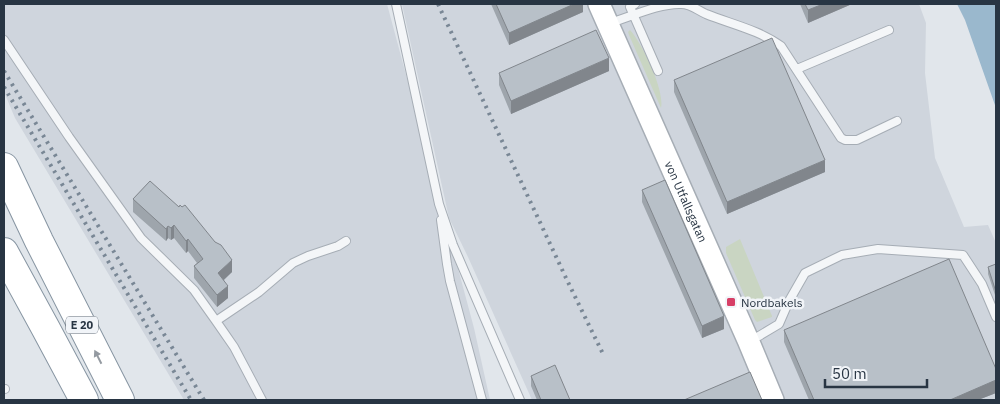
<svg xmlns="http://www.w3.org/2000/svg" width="1000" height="404" viewBox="0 0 1000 404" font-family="'IBM Plex Sans',sans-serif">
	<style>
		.built { fill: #cfd5dd }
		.green { fill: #c9d5c2 }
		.water { fill: #9ab8cd }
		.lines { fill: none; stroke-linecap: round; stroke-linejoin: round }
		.lane-casing { stroke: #a6adb5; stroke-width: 10 }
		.secondary-casing { stroke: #a6adb5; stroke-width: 24 }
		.highway-casing { stroke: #8795a2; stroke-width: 30 }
		.lane { stroke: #f4f6f8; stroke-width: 8 }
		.secondary { stroke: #fff; stroke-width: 21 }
		.highway { stroke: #fff; stroke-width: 28 }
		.rail { stroke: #798795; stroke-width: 4; stroke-dasharray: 2.5 5; stroke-linecap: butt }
		.wall { fill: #9ea5ac }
		.shaded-wall { fill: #81868c }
		.building { fill: #b8c0c8; stroke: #81868c }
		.oneway { fill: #949aa1 }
		.poi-dot { fill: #d73f66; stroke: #f1f4f8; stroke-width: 2 }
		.labels { text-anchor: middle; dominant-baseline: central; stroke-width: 5; stroke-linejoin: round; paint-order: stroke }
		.shield { fill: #f1f4f8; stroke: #646e79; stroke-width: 1 }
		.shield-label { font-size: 11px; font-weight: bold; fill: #283543 }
		.street-label { font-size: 12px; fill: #283543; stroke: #f1f4f8 }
		.poi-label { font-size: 12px; fill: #283543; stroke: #f1f4f8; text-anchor: start }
	</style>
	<rect width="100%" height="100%" fill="#e1e6eb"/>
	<path class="built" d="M4,4H387L474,328L490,400H184L15,118L4,92Z
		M402,4H919L926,23L925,73L935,158L964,227L988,225L996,243V400H532L468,257L449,218Z"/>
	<path class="green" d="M630,30C642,43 665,90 661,108L629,35L628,32Z
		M740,239L772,316V317L757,322L755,320L726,253V247Z"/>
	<path class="water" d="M957,4H996V108L965,20Z"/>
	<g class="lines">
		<g class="lane-casing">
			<path id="lane" d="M396,4L439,204L453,245L520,400
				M635,4L630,7L658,71
				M610,23C630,17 660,3 681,4C691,4 697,10 706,14C731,24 759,30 781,46L841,138L845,140H857L897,121
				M4,40L69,137L141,238L194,290L216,321L234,347L262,400
				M797,69L889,30
				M441,220L447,264L450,281L482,400
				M216,321L259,292L293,263L308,256L338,246L346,241
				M749,340L759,336L779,324L789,301L805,273L842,255L878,249L963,255L982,284L996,317
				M4,389H5"/>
		</g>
		<g class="secondary-casing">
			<g id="secondary">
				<path id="s1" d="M599,4L748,340L773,400"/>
			</g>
		</g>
		<g class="highway-casing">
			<path id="highway" d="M4,167L39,241L120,400
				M4,252L46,329L84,400"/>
		</g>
		<use href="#lane" class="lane"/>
		<use href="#secondary" class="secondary"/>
		<use href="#highway" class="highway"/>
		<path class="rail" d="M438,4L566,278L604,356
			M4,71L204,400
			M4,87L191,400"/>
	</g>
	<path class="wall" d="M491,4H583V12L509,45Z
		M800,4H852L808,23Z
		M609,71L511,114L499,85V73Z
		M674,80L825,172L727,214L674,92Z
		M150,181L232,272L224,280L228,298L217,307L194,278V266L197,263L188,251L186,253L174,238L171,240L168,238L166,241L133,212V199Z
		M642,190L724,329L702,338L642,202Z
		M996,264V298L988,274V267Z
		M784,330L996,369V393L978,400H809L784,342Z
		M531,376L570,400H537L531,386Z"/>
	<path class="shaded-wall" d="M574,4H583V12L509,45V33Z
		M823,4H852L808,23V10Z
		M609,58V71L511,114V101Z
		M825,160V172L727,214V202Z
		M174,225V238L171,240V228Z
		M168,226V238L166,241V229Z
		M188,239V251L186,253V241Z
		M232,260V272L218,285V273Z
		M228,286V298L217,307V295Z
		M724,316V329L702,338V326Z
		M996,380V393L978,400H950Z"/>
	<path class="building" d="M496,4H574L509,33Z
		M805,4H823L808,10Z
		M596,30L609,58L511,101L499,73Z
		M772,38L825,160L727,202L674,80Z
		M665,180L724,316L702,326L642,190Z
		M150,181L179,207L180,205L182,207L185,205L215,242L221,245L232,260L218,273L228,286L217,295L194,266L203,259L188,239L186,241L174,225L171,228L168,226L166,229L133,199Z
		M949,259L996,369V380L950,400H814L784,330Z
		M996,264V292L988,267Z
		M555,365L570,400H541L531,376Z
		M750,372L762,400H684Z"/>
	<defs><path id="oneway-solid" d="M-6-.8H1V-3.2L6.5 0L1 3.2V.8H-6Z" transform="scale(1.25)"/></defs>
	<use class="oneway" href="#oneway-solid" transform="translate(98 357) rotate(-117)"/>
	<rect class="poi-dot" x="726" y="297" width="10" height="10" rx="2.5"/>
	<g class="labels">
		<rect class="shield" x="66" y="316.5" width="32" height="17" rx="4"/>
		<g class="shield-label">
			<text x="82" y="325">E 20</text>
		</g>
		<g class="street-label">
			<text stroke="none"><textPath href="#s1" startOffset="216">von Utfallsgatan</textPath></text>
		</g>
		<g class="poi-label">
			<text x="741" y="302">Nordbakels</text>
		</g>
	</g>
	<rect width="1000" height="404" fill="none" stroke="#283543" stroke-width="10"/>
	<path d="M825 379v8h102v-8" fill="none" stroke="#283543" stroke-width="2.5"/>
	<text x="832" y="379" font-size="15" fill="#283543" stroke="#f1f4f8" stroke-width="4" paint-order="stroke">50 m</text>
</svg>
